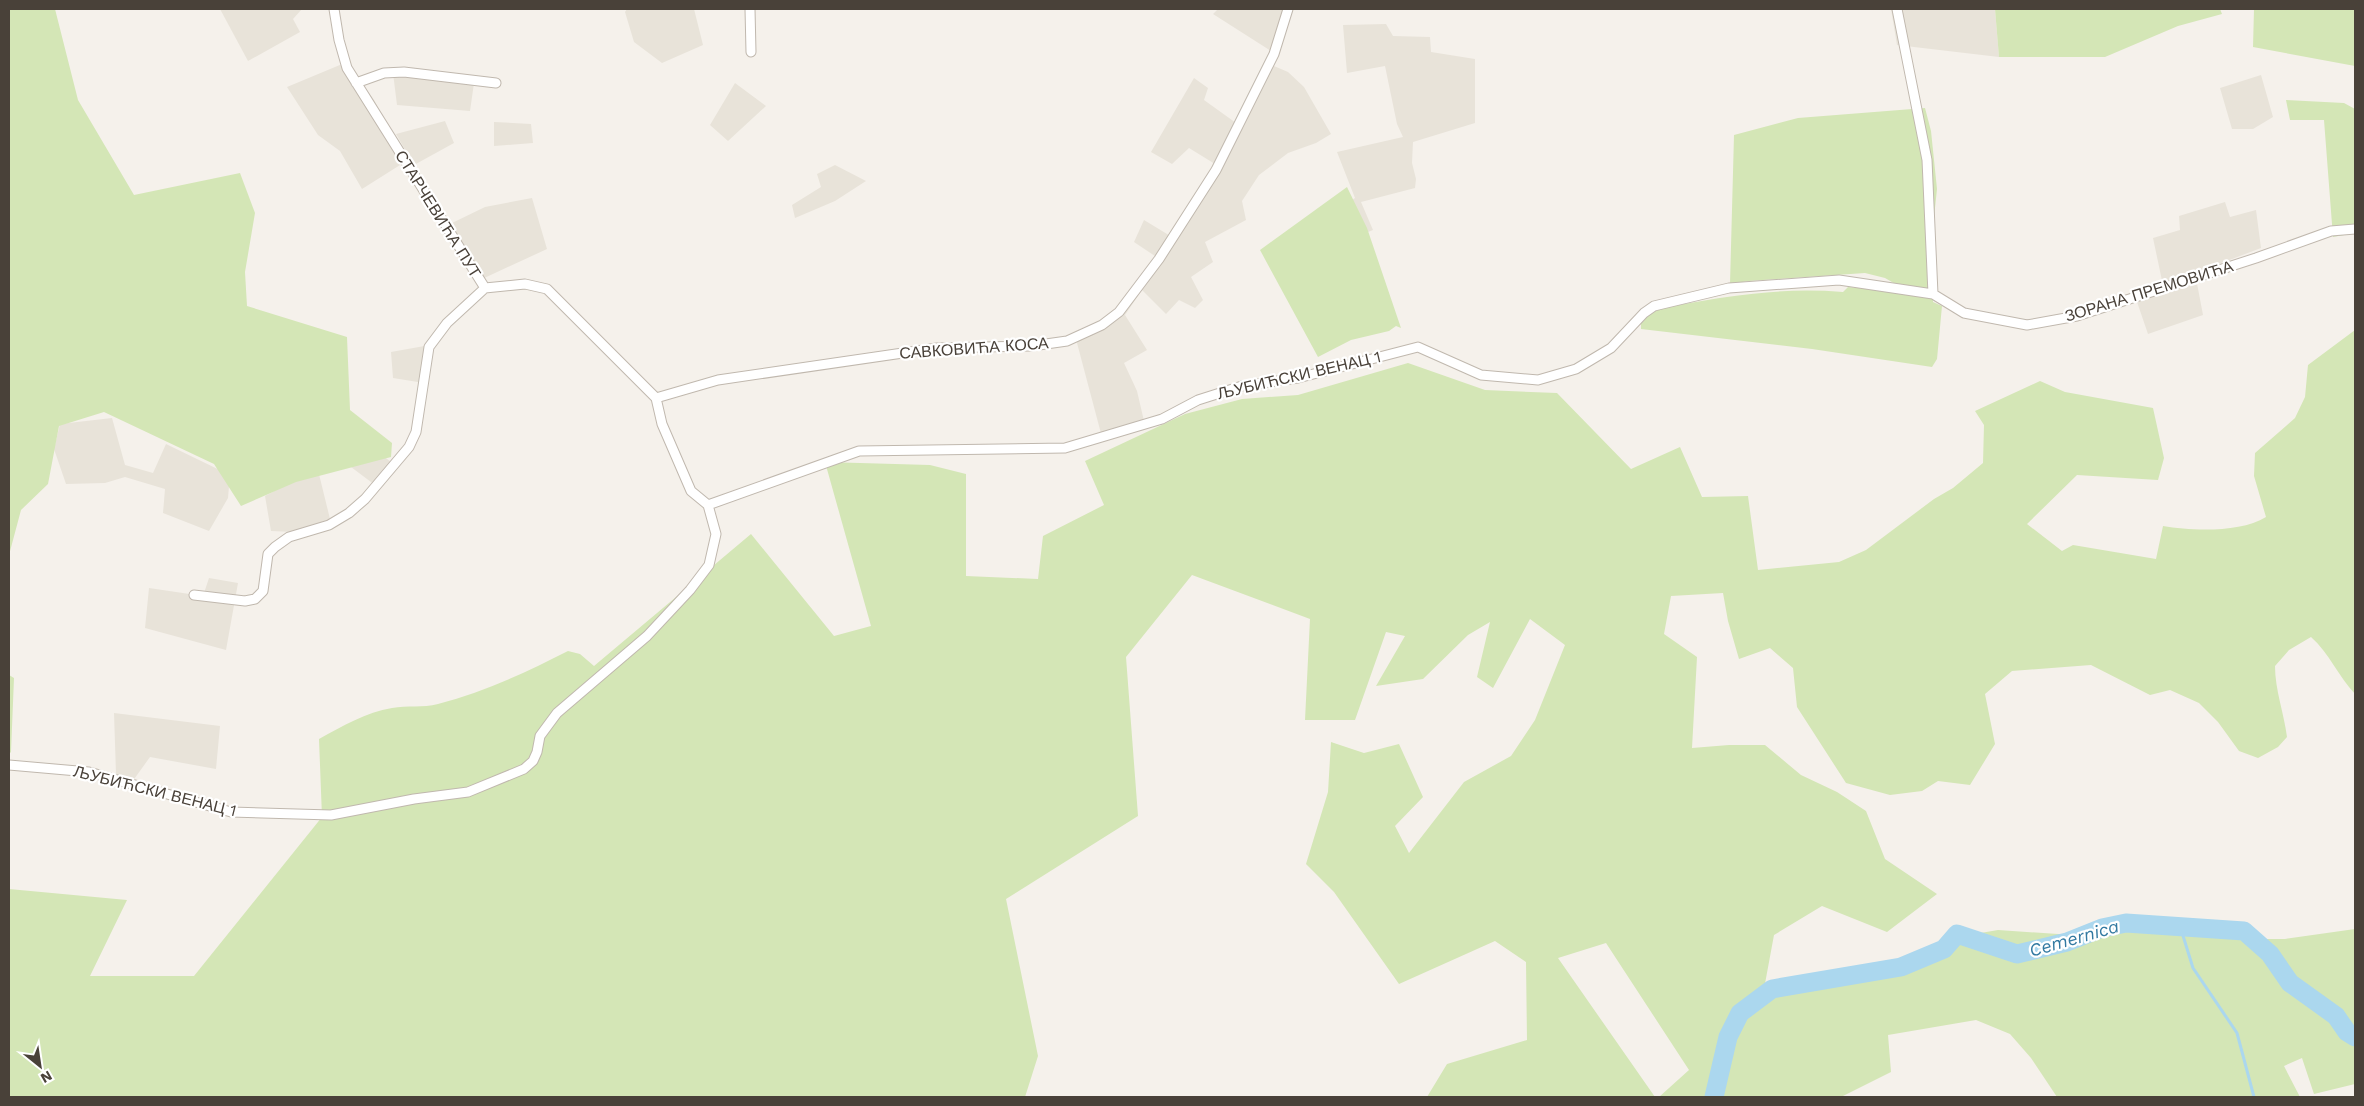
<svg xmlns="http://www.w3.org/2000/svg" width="2364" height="1106" viewBox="0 0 2364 1106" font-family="'Work Sans',sans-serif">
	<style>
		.residential { fill: #e8e3d9 }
		.green { fill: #d4e6b6 }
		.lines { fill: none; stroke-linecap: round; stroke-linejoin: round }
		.stream { stroke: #abd7ee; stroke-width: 3 }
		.river { stroke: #abd7ee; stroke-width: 19 }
		.minor-casing { stroke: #c0b8ae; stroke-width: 11 }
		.minor { stroke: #fff; stroke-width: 9 }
		.labels { text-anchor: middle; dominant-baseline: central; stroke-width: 4.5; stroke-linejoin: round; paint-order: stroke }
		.street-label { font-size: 16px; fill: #494139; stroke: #fff }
		.water-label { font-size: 18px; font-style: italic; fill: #3279a1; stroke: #fff }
	</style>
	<rect width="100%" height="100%" fill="#f5f1eb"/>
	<path class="residential" d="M220,9H302L293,19L300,32L248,61Z
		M627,9H694L703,45L662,63L634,42L625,12Z
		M1218,9H1288L1271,51L1213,14Z
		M1891,9H1995L1999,57L1897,45Z
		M1386,24L1393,36L1430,37L1431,52L1475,59V123L1413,142L1412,163L1416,179L1415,188L1361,202L1373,230L1368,232L1316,223L1355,198L1337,152L1403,137L1397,124L1385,66L1347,73L1343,25Z
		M347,62L374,100L408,160L362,189L340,151L318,135L287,87Z
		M1274,66L1288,72L1304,87L1331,134L1316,143L1288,153L1259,175L1242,201L1246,220L1205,242L1213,262L1191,277L1203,300L1195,308L1179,300L1166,314L1142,290L1125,315L1147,350L1124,363L1137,391L1144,421L1103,441L1077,343L1079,338L1117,317L1158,258L1134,242L1144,220L1172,237L1215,164L1189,148L1172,164L1151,152L1194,78L1208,88L1204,100L1243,128Z
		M393,73L475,76L470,111L397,105Z
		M2261,75L2273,117L2253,129H2232L2220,88Z
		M735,83L766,106L728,141L710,125Z
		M445,121L454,143L414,165L396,134Z
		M494,122L531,124L533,143L494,146Z
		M835,165L866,181L835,201L795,218L792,205L821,187L817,174Z
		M532,198L547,249L480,280L468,253L450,224L485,207Z
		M2225,202L2230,217L2256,210L2261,248L2195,273L2203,315L2148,334L2136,299L2164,290L2153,238L2180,230L2179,216Z
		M430,345L424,383L393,378L391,352Z
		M112,418L125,465L153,473L166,444L230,475L228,498L209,531L163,513L165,489L125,477L105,483L66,484L54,449L60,424Z
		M357,437L394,464L375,485L339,458Z
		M317,466L330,519L313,527L294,532L271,531L265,496L290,483Z
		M209,578L238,583L226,650L145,628L149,588L203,596Z
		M114,713L220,726L216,769L150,757L132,782L116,774Z"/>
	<path class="green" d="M9,9H55L78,100L134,195L240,173L255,213L245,272L247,306L347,337L350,410L392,443L391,457L296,482L241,506L214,464L104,412L59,426L48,484L21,510L9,555Z
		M1995,9H2220L2222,14L2178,26L2105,57H1999Z
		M2254,9H2355V66L2253,47Z
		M2286,100L2344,103L2355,109V233L2333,237L2324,120H2290Z
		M1925,108L1931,131L1937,189L1932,236L1933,302L1942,306L1937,359L1932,367L1812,349L1641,329V323L1655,307C1680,306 1703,300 1727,297C1766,291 1804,289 1843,292L1848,287L1911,293L1885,278L1865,273L1749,281L1730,284L1734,135L1798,118Z
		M1347,187L1367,228L1401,328L1396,326L1389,331L1351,340L1318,357L1260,250Z
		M2355,330V694C2339,677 2329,653 2311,637L2289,650L2275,666C2275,690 2284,713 2287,737L2278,747L2258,758L2239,751L2218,722L2199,703L2170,690L2150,695L2091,665L2012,671L1985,694L1995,744L1970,785L1938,781L1922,791L1890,795L1846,783L1797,707L1793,668L1770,648L1739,659L1728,621L1723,593L1671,596L1664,634L1697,657L1692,748L1729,745H1765L1801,775L1837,792L1866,811L1885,859L1937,894L1887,932L1822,906L1774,935L1764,989L1816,975L1915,958L1963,936L1998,930L2088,936L2135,923L2245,939H2285L2355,929V1084L2314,1094L2302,1058L2284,1066L2300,1097H2057L2031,1058L2010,1034L1976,1020L1888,1035L1891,1072L1841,1097H1659L1689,1070L1606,943L1558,958L1655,1097H1427L1447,1064L1527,1040L1526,962L1495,941L1399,984L1334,892L1306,864L1328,792L1331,742L1364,753L1399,744L1423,797L1395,826L1409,853L1464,782L1511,756L1535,720L1565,645L1530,619L1493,688L1477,677L1490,622L1468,635L1423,679L1376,686L1405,636L1386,632L1355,720H1305L1310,619L1192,575L1126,657L1138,816L1006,899L1038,1056L1025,1097H9V889L127,900L90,976H194L322,817L319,739C343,726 366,712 392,708C407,705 423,708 438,704C484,692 525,673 568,651L580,654L594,666L751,534L834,636L871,626L825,462L930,465L966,474V576L1038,579L1043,536L1104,505L1085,461L1185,414L1242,399L1298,395L1408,363L1485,390L1557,393L1631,469L1680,447L1702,497L1748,496L1758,570L1839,562L1866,550L1934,499L1953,488L1983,463L1984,425L1975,411L2040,381L2065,392L2153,408L2164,458L2158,480L2077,475L2027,524L2062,551L2073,545L2156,559L2163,526C2192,531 2240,533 2266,517L2254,476L2255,453L2295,418L2305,397L2308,365Z
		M9,675L14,678L11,752L9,754Z"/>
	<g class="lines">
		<path class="stream" d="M2180,926L2193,968L2237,1033L2254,1097"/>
		<path class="river" d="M1714,1097L1728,1037L1740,1013L1772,989L1901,967L1944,949L1957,934L2017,954L2067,942L2102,928L2126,923L2244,931L2270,954L2290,983L2336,1016L2347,1032L2355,1037"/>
		<g class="minor-casing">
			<path id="minor" d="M334,9L339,40L347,68L485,288
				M750,9L751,52
				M1897,9L1927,160L1933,294
				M356,83L384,73L404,72L496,83
				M485,288L525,284L547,289L656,398
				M656,398L718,380L937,348L1032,346L1067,341L1102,325L1119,312L1159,259L1216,170L1274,54L1288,9
				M656,398L662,424L691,491L708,505
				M194,595L245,601L255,599L263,591L268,554L275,547L289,537L329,525L349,513L365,499L409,447L416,432L429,347L447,323L485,288
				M9,765L89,772L231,812L331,815L414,799L468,792L524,769L533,761L537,752L540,736L557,713L647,636L690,590L709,565L716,534L708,505L859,451L1065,448L1162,419L1198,400L1242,386L1298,378L1418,347L1481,375L1538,380L1576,369L1611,348L1644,313L1654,306L1729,288L1839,280L1933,294L1964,313L2027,325L2077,316L2256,258L2331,231L2355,229"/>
		</g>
		<use href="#minor" class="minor"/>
	</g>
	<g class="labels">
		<g class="street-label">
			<text transform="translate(438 214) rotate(58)">СТАРЧЕВИЋА ПУТ</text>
			<text transform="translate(2149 291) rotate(-17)">ЗОРАНА ПРЕМОВИЋА</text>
			<text transform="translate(974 348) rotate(-4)">САВКОВИЋА КОСА</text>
			<text transform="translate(1299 375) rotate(-13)">ЉУБИЋСКИ ВЕНАЦ 1</text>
			<text transform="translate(155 791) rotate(14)">ЉУБИЋСКИ ВЕНАЦ 1</text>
		</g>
		<g class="water-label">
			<text transform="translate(2074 938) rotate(-16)">Cemernica</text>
		</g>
	</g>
	<rect width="2364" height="1106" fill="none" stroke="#494139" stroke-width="20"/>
	<g transform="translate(40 1066) rotate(150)" stroke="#ffffff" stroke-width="4" paint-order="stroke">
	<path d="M0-4L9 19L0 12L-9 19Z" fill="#494139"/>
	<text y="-8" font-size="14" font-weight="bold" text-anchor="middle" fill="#494139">N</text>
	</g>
</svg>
